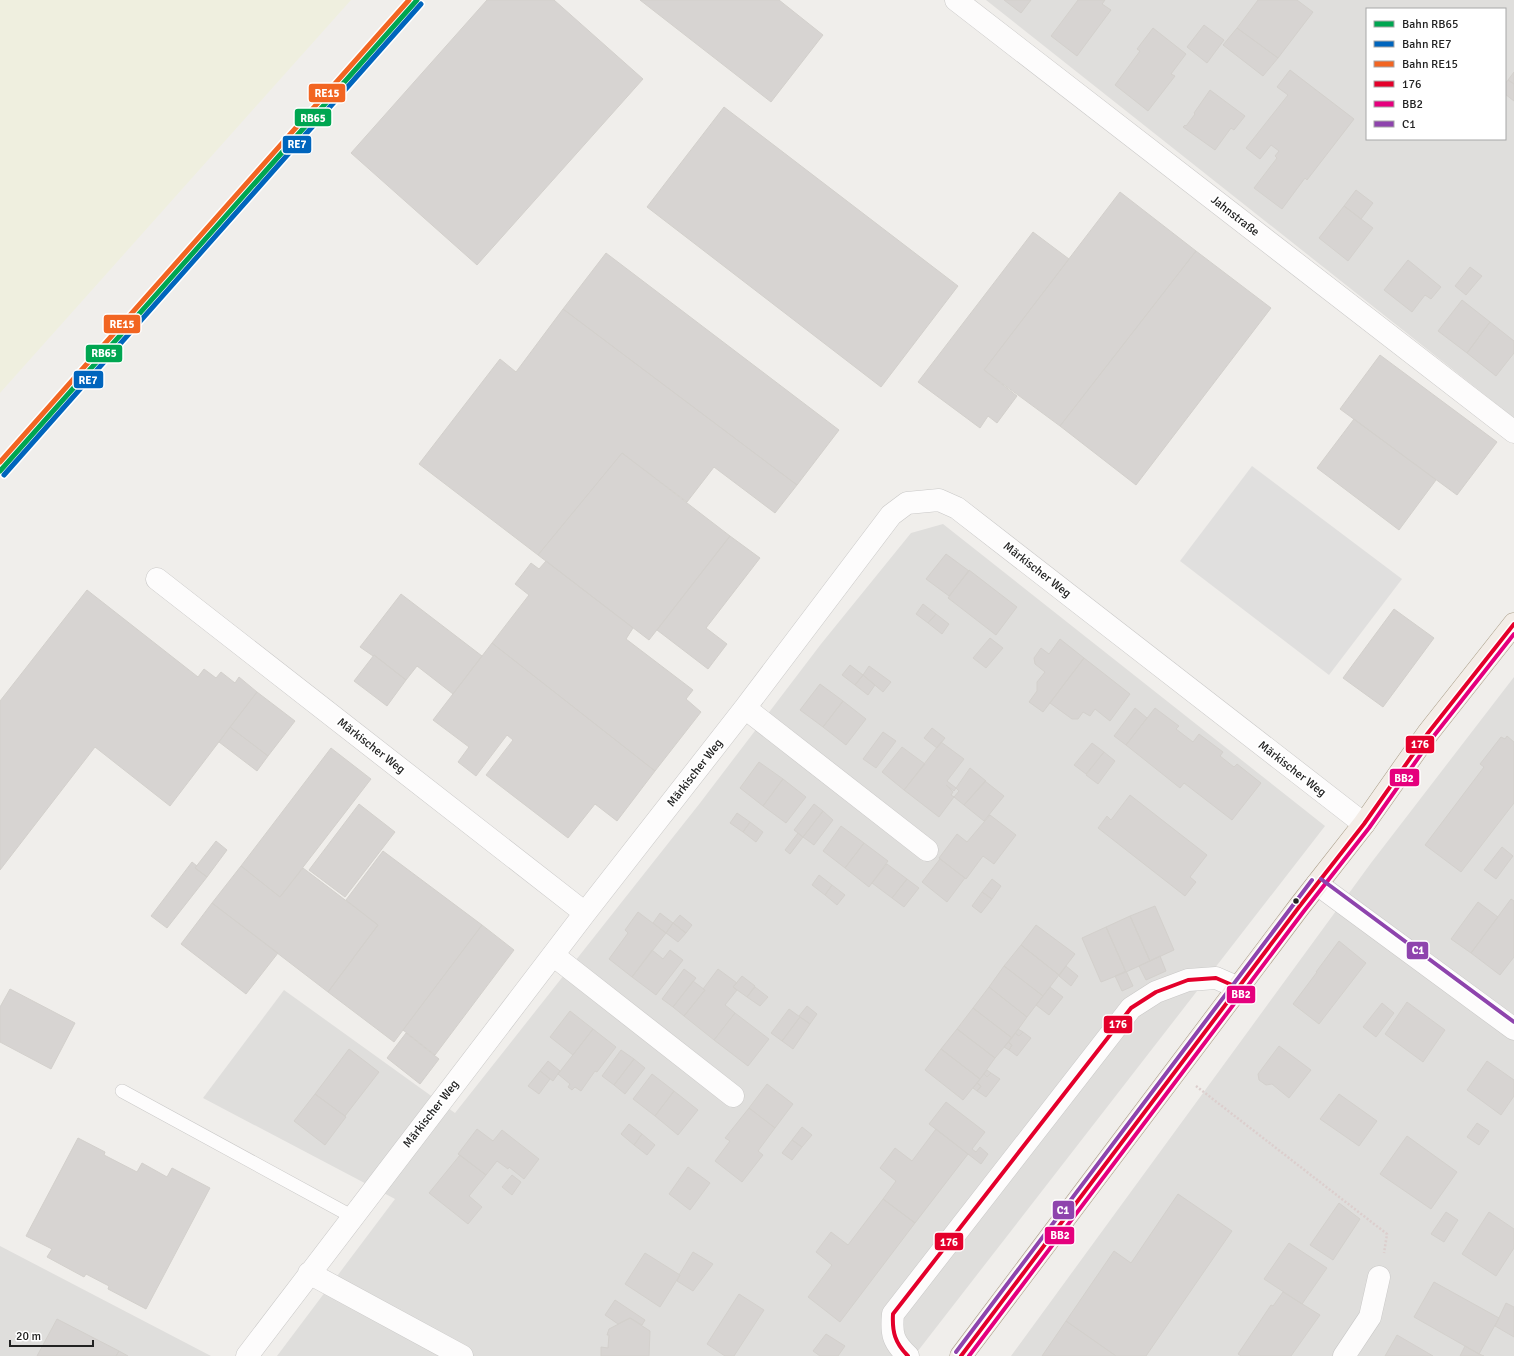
<svg xmlns="http://www.w3.org/2000/svg" width="1514" height="1356" viewBox="0 0 1514 1356" font-family="Signika,sans-serif">
	<style>
		.residential { fill: #dfdedc; fill-rule: evenodd }
		.farmland { fill: #efefdf }
		.parking { fill: #e0dfde }
		.building { fill: #d7d4d2; stroke: #d3d0cc }
		.lines { fill: none; stroke-linecap: round; stroke-linejoin: round }
		.lane-casing { stroke: #c9c8c7; stroke-width: 14 }
		.street-casing { stroke: #c9c8c7; stroke-width: 23 }
		.primary-casing { stroke: #a79c86; stroke-width: 23 }
		.path { stroke: #dccecd; stroke-width: 2.5; stroke-dasharray: 2 2; stroke-linecap: butt }
		.lane { stroke: #fdfcfc; stroke-width: 13 }
		.street { stroke: #fdfcfc; stroke-width: 22 }
		.primary { stroke: #f3ede7; stroke-width: 22 }
		.bus-1-casing { stroke: #fff; stroke-width: 7 }
		.bus-2-casing { stroke: #fff; stroke-width: 7 }
		.bus-3-casing { stroke: #fff; stroke-width: 7 }
		.bus-1 { stroke: #e4002b; stroke-width: 4 }
		.bus-2 { stroke: #e5007d; stroke-width: 4 }
		.bus-3 { stroke: #8e44ad; stroke-width: 4 }
		.rail-1-casing { stroke: #fff; stroke-width: 8 }
		.rail-2-casing { stroke: #fff; stroke-width: 8 }
		.rail-3-casing { stroke: #fff; stroke-width: 8 }
		.rail-1 { stroke: #00a651; stroke-width: 5 }
		.rail-2 { stroke: #0065bd; stroke-width: 5 }
		.rail-3 { stroke: #f26522; stroke-width: 5 }
		.bus-dot { fill: #222; stroke: #fff; stroke-width: 1.5 }
		.labels { text-anchor: middle; dominant-baseline: central; stroke-width: 4; stroke-linejoin: round; paint-order: stroke }
		.street-label { font-size: 12px; fill: #222; stroke: #fff }
		.line-badge { stroke: #fff; stroke-width: 1.5 }
		.badge-label { font-size: 11px; text-anchor: middle; font-weight: bold; fill: #fff }
	</style>
	<rect width="100%" height="100%" fill="#f0eeeb"/>
	<path class="residential" d="M986,0H1514V418ZM1367,9H1505V139H1367Z
		M943,524L1325,826L914,1356H277L395,1199L203,1098L284,990L455,1113L700,803L821,644L911,533Z
		M1514,677V1356H1011L1371,863Z
		M0,1246L211,1356H0Z"/>
	<path class="farmland" d="M0,0H351L0,393Z"/>
	<path class="parking" d="M1252,466L1402,579L1329,675L1180,561Z"/>
	<path class="building" d="M487,0H554L643,79L477,265L351,153Z
		M640,0H779L823,35L771,102Z
		M1004,0H1031L1021,13Z
		M1078,0H1105L1102,4L1111,10L1077,56L1051,36Z
		M1258,0H1297L1313,12L1278,58L1237,28Z
		M1204,25L1224,40L1207,63L1187,47Z
		M1153,28L1186,54L1171,74L1175,76L1148,111L1115,85L1140,51L1137,49Z
		M1237,28L1278,58L1263,76L1223,45Z
		M1290,70L1354,119L1307,180L1305,178L1282,209L1254,188L1277,158L1275,156L1279,151L1271,145L1260,159L1246,148L1288,95L1277,87Z
		M1514,72V84L1508,80Z
		M1508,80L1514,84V101L1505,94V84Z
		M1210,90L1245,116L1234,130L1231,128L1215,150L1183,127L1185,125L1186,126L1195,114L1194,113Z
		M724,107L958,286L881,387L647,207Z
		M1356,190L1373,203L1361,219L1344,206Z
		M1120,192L1196,251L1060,426L984,370Z
		M1344,206L1373,228L1348,261L1319,238Z
		M1033,232L1069,259L984,370L1017,396L997,423L988,416L980,428L918,382Z
		M1196,251L1271,308L1136,485L1060,426Z
		M606,253L839,430L797,485L563,309Z
		M1408,260L1441,287L1431,299L1425,295L1412,312L1384,290Z
		M1470,267L1482,276L1466,295L1455,286Z
		M1462,300L1490,322L1467,353L1438,331Z
		M563,309L797,485L775,513L714,467L687,502L622,453L538,555L419,464L500,359L516,372Z
		M1490,322L1514,341V353L1496,376L1467,353Z
		M1380,355L1497,442L1457,495L1340,409Z
		M1354,419L1436,480L1399,530L1317,468Z
		M622,453L730,536L649,640L538,555Z
		M730,536L760,558L706,628L727,644L708,669L657,630Z
		M946,554L969,571L949,596L926,579Z
		M546,561L633,628L626,639L693,690L686,699L701,712L655,771L492,643L529,595L515,584L531,563L539,569Z
		M969,570L1017,607L996,635L948,598Z
		M87,590L198,677L204,669L216,678L221,672L235,683L239,677L257,692L170,806L95,747L0,870V701Z
		M401,594L482,656L453,694L417,666L406,680L374,655L373,656L360,647Z
		M923,604L936,614L928,623L916,614Z
		M1394,609L1434,638L1383,707L1343,678Z
		M936,614L949,624L942,634L928,623Z
		M990,638L1003,648L986,668L973,658Z
		M1060,639L1084,658L1043,712L1029,702L1037,691V682L1045,672L1035,664L1034,658L1041,648L1049,654Z
		M492,643L655,771L617,821L595,804L568,838L486,775L513,740L507,735L476,776L458,762L469,747L433,720Z
		M374,655L406,680L387,706L354,681Z
		M1084,658L1130,694L1110,721L1095,709L1090,716L1083,712L1078,719H1072L1050,703Z
		M850,665L863,675L855,685L842,675Z
		M869,666L891,682L883,692L863,675Z
		M863,675L875,685L868,695L855,685Z
		M820,684L843,701L823,727L800,710Z
		M257,692L295,721L268,756L230,727Z
		M843,701L866,719L846,745L823,727Z
		M1135,708L1147,718L1126,745L1114,736Z
		M1155,708L1179,726L1176,729L1193,742L1199,734L1223,752L1220,756L1234,767L1237,764L1261,783L1232,820L1184,783L1180,788L1126,745Z
		M230,727L268,756L257,771L219,742Z
		M932,728L945,738L937,748L924,738Z
		M883,732L896,741L876,768L863,759Z
		M1507,736L1514,742V803L1461,872L1425,845L1484,767L1480,764L1501,737L1505,739Z
		M941,742L964,759L947,781L956,788L954,791L946,785L953,792L951,795L954,797L939,817L904,790Z
		M1092,743L1104,752L1086,774L1074,765Z
		M902,747L925,764L904,790L882,772Z
		M331,748L371,779L280,897L241,866Z
		M1104,752L1115,761L1098,784L1086,775Z
		M759,762L783,779L763,806L740,788Z
		M970,768L986,781L964,805L954,797L959,791L956,788Z
		M783,779L806,797L786,823L763,806Z
		M985,781L1004,796L984,821L964,805Z
		M1130,795L1207,855L1190,877L1196,882L1185,896L1098,828L1107,816L1111,820Z
		M359,804L395,832L345,897L309,870Z
		M814,804L823,811L803,837L794,830Z
		M823,811L833,820L814,845L803,837Z
		M737,813L750,822L743,832L730,823Z
		M990,815L1016,835L994,864L983,856L966,879L939,858L957,834L967,842Z
		M750,822L763,832L756,842L743,832Z
		M841,826L864,843L845,868L823,851Z
		M798,833L803,837L790,854L785,850Z
		M216,841L227,850L207,877L195,868Z
		M864,843L888,861L869,887L845,868Z
		M1502,847L1513,856L1496,879L1484,870Z
		M383,851L482,925L394,1042L328,992L378,925L346,900Z
		M940,859L965,878L947,902L922,882Z
		M192,862L197,866L195,868L207,877L167,928L151,916Z
		M887,864L907,879L892,898L872,883Z
		M241,866L280,897L303,868L378,925L328,992L212,903Z
		M819,875L832,885L825,895L812,885Z
		M907,879L919,888L904,907L892,898Z
		M992,879L1001,886L992,899L982,892Z
		M832,885L845,895L837,905L825,895Z
		M982,892L992,899L981,913L972,906Z
		M1511,899L1514,901V957L1500,975L1471,953Z
		M1478,902L1498,917L1471,953L1451,939Z
		M212,903L278,953L246,994L181,944Z
		M1155,906L1174,950L1150,961L1130,916Z
		M638,912L666,933L632,977L609,959L628,933L625,930Z
		M660,913L673,923L666,933L653,923Z
		M680,915L692,925L686,933L673,923Z
		M1130,916L1150,961L1126,972L1106,927Z
		M673,923L686,933L678,942L666,933Z
		M482,925L514,950L435,1055L403,1030Z
		M1036,925L1075,954L1059,975L1021,945Z
		M1106,927L1126,972L1101,982L1082,938Z
		M1339,941L1366,963L1319,1024L1293,1004L1317,972H1316Z
		M1021,945L1059,975L1043,996L1004,966Z
		M652,950L663,959L670,950L683,960L656,995L632,977Z
		M1160,956L1166,971L1146,980L1139,966Z
		M1004,966L1043,996L1027,1017L989,987Z
		M1066,966L1078,976L1071,986L1059,976Z
		M684,969L696,978L673,1007L662,999Z
		M718,969L737,983L733,987L737,990L725,1005L735,1013L714,1040L684,1016L705,990L703,989Z
		M1126,971L1133,986L1122,991L1115,976Z
		M742,976L755,986L747,997L733,987Z
		M693,981L705,990L684,1016L673,1007Z
		M755,987L768,997L760,1006L747,997Z
		M989,987L1027,1017L1012,1038L973,1008Z
		M1050,987L1063,997L1049,1015L1036,1005Z
		M10,989L75,1023L51,1069L0,1042V1007Z
		M1407,1002L1445,1030L1423,1062L1385,1034Z
		M1382,1003L1394,1013L1376,1037L1363,1027Z
		M807,1006L817,1014L810,1024L799,1016Z
		M973,1008L1012,1038L995,1058L957,1029Z
		M789,1009L800,1017L782,1041L771,1033Z
		M570,1011L593,1029L573,1055L550,1037Z
		M735,1013L769,1039L748,1066L714,1040Z
		M800,1017L810,1024L793,1049L782,1041Z
		M593,1029L616,1047L597,1072L595,1071L581,1091L575,1087L572,1090L568,1087L570,1084L558,1074Z
		M957,1029L995,1058L980,1079L941,1049Z
		M1018,1029L1023,1032L1019,1036L1015,1033Z
		M1023,1032L1031,1038L1017,1056L1009,1050L1012,1045L1008,1042L1015,1033L1019,1036Z
		M406,1033L439,1059L420,1084L387,1058Z
		M1008,1042L1012,1045L1009,1050L1004,1047Z
		M1279,1046L1311,1070L1289,1098L1272,1084L1266,1085L1259,1080L1258,1074Z
		M349,1049L379,1072L345,1116L315,1094Z
		M941,1049L980,1079L963,1100L925,1070Z
		M621,1050L634,1059L614,1085L602,1076Z
		M634,1059L645,1068L625,1094L614,1085Z
		M548,1061L560,1071L553,1081L540,1071Z
		M1487,1061L1514,1080V1096L1501,1115L1467,1090Z
		M987,1070L991,1073L987,1077L984,1074Z
		M540,1071L550,1079L539,1094L528,1086Z
		M991,1073L1000,1079L986,1097L977,1091L981,1086L977,1083L984,1074L987,1077Z
		M652,1074L674,1091L655,1116L633,1099Z
		M977,1083L981,1086L977,1091L973,1088Z
		M767,1084L793,1104L775,1128L749,1108Z
		M674,1091L698,1110L678,1135L655,1116Z
		M315,1094L346,1117L325,1145L294,1121Z
		M1339,1094L1377,1121L1359,1146L1320,1119Z
		M946,1102L985,1132L972,1149L976,1152L980,1147L988,1154L981,1164L929,1124Z
		M749,1108L775,1128L758,1151L763,1155L742,1182L715,1161L730,1141L725,1138Z
		M1477,1123L1489,1131L1479,1145L1467,1137Z
		M629,1124L642,1134L634,1145L621,1134Z
		M802,1127L812,1135L802,1147L792,1140Z
		M477,1129L493,1141L502,1130L539,1159L524,1179L509,1167L508,1169L497,1161L486,1175L458,1154Z
		M936,1129L968,1154L915,1223L883,1199L896,1181L880,1168L895,1148L912,1161Z
		M642,1134L655,1145L647,1155L634,1145Z
		M1407,1136L1457,1172L1431,1209L1380,1174Z
		M78,1138L105,1152L104,1155L137,1172L142,1163L167,1177L172,1168L210,1188L146,1309L108,1289L109,1286L86,1274L84,1277L47,1257L52,1249L26,1236Z
		M792,1140L802,1147L792,1160L782,1153Z
		M460,1155L486,1175L469,1196L482,1207L468,1224L429,1193Z
		M688,1167L710,1183L690,1210L669,1194Z
		M512,1175L521,1182L512,1195L502,1187Z
		M1178,1194L1232,1231L1146,1356H1116L1066,1321L1114,1251L1131,1263Z
		M883,1199L915,1223L840,1322L808,1297L832,1265L816,1252L831,1232L848,1245Z
		M1339,1203L1360,1219L1333,1260L1310,1245Z
		M1446,1212L1458,1220L1444,1242L1431,1234Z
		M1489,1212L1514,1229V1248L1496,1276L1462,1254Z
		M1289,1243L1327,1268L1302,1304L1264,1279Z
		M693,1252L713,1264L693,1291L677,1281L680,1275H679Z
		M645,1253L680,1275L660,1307L625,1284Z
		M1434,1282L1499,1318L1479,1354L1414,1317Z
		M1283,1292L1320,1315L1291,1356H1241L1238,1354L1271,1305L1273,1306Z
		M739,1294L764,1310L734,1356H725L707,1344Z
		M615,1300L645,1320L642,1325L630,1318L618,1324L605,1315Z
		M1506,1303L1514,1307V1337L1495,1326Z
		M630,1318L650,1331L649,1356H601V1347L608,1348L609,1335H607L609,1329Z
		M57,1319L119,1351L116,1356H37Z
		M1066,1321L1116,1356H1042Z
		M826,1334L845,1346L838,1356H820L813,1351Z
		M1397,1335L1433,1356H1385Z
		M1465,1346L1479,1354L1484,1356H1460Z
		M119,1351L128,1356H116Z"/>
	<g class="lines">
		<g class="lane-casing">
			<path id="lane" d="M122,1091L353,1217"/>
		</g>
		<g class="street-casing">
			<path id="street" d="M956,0L1514,432
				M157,579L585,913
				M745,708L927,850
				M1317,884L1514,1029
				M553,955L733,1096
				M309,1273L462,1356
				M247,1356L585,913L745,708L891,515L907,503L939,500L957,508L1364,824
				M908,1356C893,1342 891,1334 893,1314L1131,1008L1156,992L1188,980L1216,978L1239,988
				M1344,1356L1370,1317L1379,1277"/>
		</g>
		<g class="primary-casing">
			<path id="primary" d="M961,1356L1299,907L1364,824L1428,733L1514,624"/>
		</g>
		<path class="path" d="M1196,1086L1387,1234L1384,1253"/>
		<use href="#lane" class="lane"/>
		<use href="#street" class="street"/>
		<use href="#primary" class="primary"/>
		<g class="bus-1-casing">
			<path id="bus-1" d="M908,1356C895,1343 892,1332 893,1314L1131,1008L1156,992L1188,980L1216,978L1239,988
				M961,1356L1299,907L1364,824L1428,733L1514,624"/>
		</g>
		<g class="bus-2-casing">
			<path id="bus-2" d="M969,1356L1304,911L1369,828L1433,737L1514,634"/>
		</g>
		<g class="bus-3-casing">
			<path id="bus-3" d="M1321,879L1514,1022
				M956,1352L1312,880"/>
		</g>
		<use href="#bus-1" class="bus-1"/>
		<use href="#bus-2" class="bus-2"/>
		<use href="#bus-3" class="bus-3"/>
		<g class="rail-1-casing">
			<path id="rail-1" d="M0,471L417,0"/>
		</g>
		<g class="rail-2-casing">
			<path id="rail-2" d="M4,475L421,4"/>
		</g>
		<g class="rail-3-casing">
			<path id="rail-3" d="M0,462L409,0"/>
		</g>
		<use href="#rail-1" class="rail-1"/>
		<use href="#rail-2" class="rail-2"/>
		<use href="#rail-3" class="rail-3"/>
	</g>
	<circle class="bus-dot" cx="1296" cy="901" r="3.5"/>
	<g class="labels">
		<g class="street-label">
			<text transform="translate(1235 216) rotate(38)">Jahnstraße</text>
			<text transform="translate(1037 570) rotate(38)">Märkischer Weg</text>
			<text transform="translate(371 746) rotate(38)">Märkischer Weg</text>
			<text transform="translate(1292 769) rotate(38)">Märkischer Weg</text>
			<text transform="translate(695 773) rotate(-52)">Märkischer Weg</text>
			<text transform="translate(431 1114) rotate(-52)">Märkischer Weg</text>
		</g>
	</g>
	<g class="line-badge">
		<rect x="308" y="83" width="38" height="20" rx="4" fill="#f26522"/>
		<rect x="294" y="108" width="38" height="19" rx="4" fill="#00a651"/>
		<rect x="282" y="135" width="30" height="19" rx="4" fill="#0065bd"/>
		<rect x="103" y="314" width="38" height="20" rx="4" fill="#f26522"/>
		<rect x="85" y="344" width="38" height="19" rx="4" fill="#00a651"/>
		<rect x="73" y="370" width="31" height="19" rx="4" fill="#0065bd"/>
		<rect x="1405" y="735" width="30" height="19" rx="4" fill="#e4002b"/>
		<rect x="1389" y="768" width="31" height="19" rx="4" fill="#e5007d"/>
		<rect x="1406" y="941" width="23" height="19" rx="4" fill="#8e44ad"/>
		<rect x="1226" y="985" width="30" height="19" rx="4" fill="#e5007d"/>
		<rect x="1103" y="1015" width="30" height="19" rx="4" fill="#e4002b"/>
		<rect x="1052" y="1200" width="23" height="20" rx="4" fill="#8e44ad"/>
		<rect x="1044" y="1226" width="31" height="19" rx="4" fill="#e5007d"/>
		<rect x="934" y="1232" width="30" height="19" rx="4" fill="#e4002b"/>
	</g>
	<g class="badge-label">
		<text x="327" y="97">RE15</text>
		<text x="313" y="122">RB65</text>
		<text x="297" y="148">RE7</text>
		<text x="122" y="328">RE15</text>
		<text x="104" y="357">RB65</text>
		<text x="88" y="384">RE7</text>
		<text x="1420" y="748">176</text>
		<text x="1404" y="782">BB2</text>
		<text x="1418" y="954">C1</text>
		<text x="1241" y="998">BB2</text>
		<text x="1118" y="1028">176</text>
		<text x="1063" y="1214">C1</text>
		<text x="1060" y="1239">BB2</text>
		<text x="949" y="1246">176</text>
	</g>
	<rect x="1366" y="8" width="140" height="132" fill="#ffffff" stroke="#a7a7a7"/>
	<rect x="1374" y="21" width="20" height="6" fill="#00a651" stroke="#a7a7a7"/>
	<text x="1402" y="28" font-size="12" fill="#222222">Bahn RB65</text>
	<rect x="1374" y="41" width="20" height="6" fill="#0065bd" stroke="#a7a7a7"/>
	<text x="1402" y="48" font-size="12" fill="#222222">Bahn RE7</text>
	<rect x="1374" y="61" width="20" height="6" fill="#f26522" stroke="#a7a7a7"/>
	<text x="1402" y="68" font-size="12" fill="#222222">Bahn RE15</text>
	<rect x="1374" y="81" width="20" height="6" fill="#e4002b" stroke="#a7a7a7"/>
	<text x="1402" y="88" font-size="12" fill="#222222">176</text>
	<rect x="1374" y="101" width="20" height="6" fill="#e5007d" stroke="#a7a7a7"/>
	<text x="1402" y="108" font-size="12" fill="#222222">BB2</text>
	<rect x="1374" y="121" width="20" height="6" fill="#8e44ad" stroke="#a7a7a7"/>
	<text x="1402" y="128" font-size="12" fill="#222222">C1</text>
	<path d="M10 1340v6h83v-6" fill="none" stroke="#222222" stroke-width="2"/>
	<text x="16" y="1340" font-size="12" fill="#222222" stroke="#ffffff" stroke-width="3" paint-order="stroke">20 m</text>
</svg>
